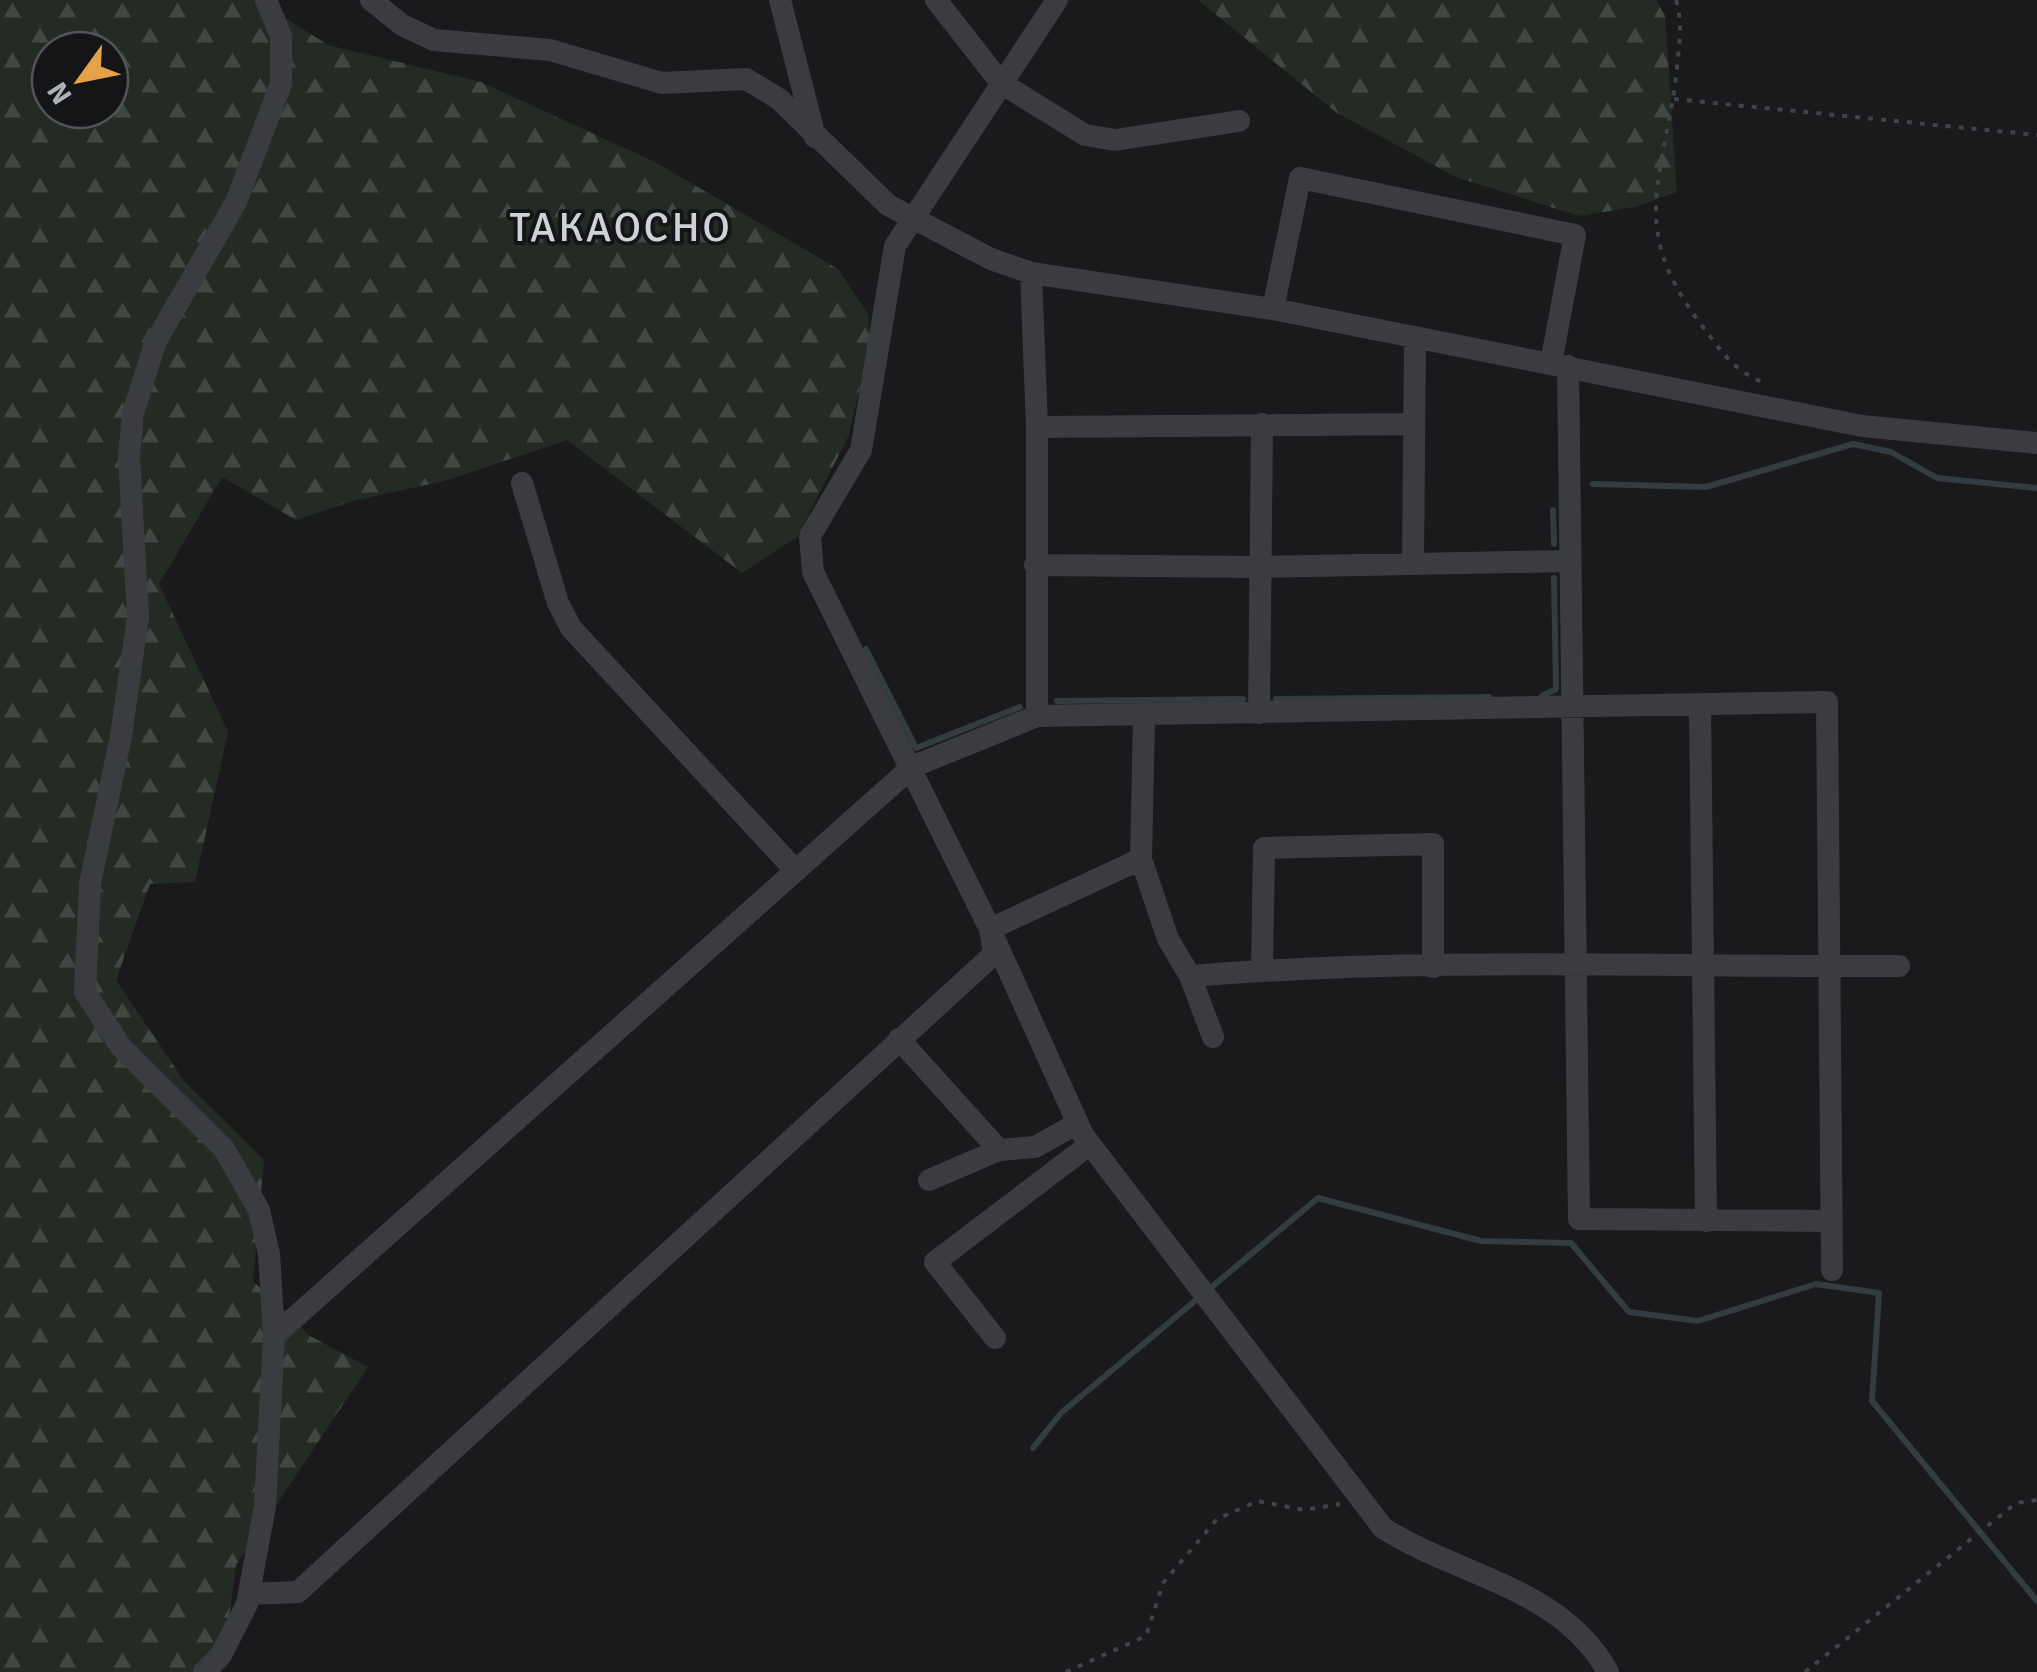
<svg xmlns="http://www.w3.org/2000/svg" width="2037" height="1672" viewBox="0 0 2037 1672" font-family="Signika,sans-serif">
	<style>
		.forest { fill: url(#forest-firs); fill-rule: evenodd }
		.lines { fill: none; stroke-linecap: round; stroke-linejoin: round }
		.stream { stroke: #323c41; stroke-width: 6 }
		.path { stroke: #414347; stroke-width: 4; stroke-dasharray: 5 8; stroke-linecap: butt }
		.minor { stroke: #3b3c40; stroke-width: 22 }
		.labels { text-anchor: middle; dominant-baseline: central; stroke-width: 8; stroke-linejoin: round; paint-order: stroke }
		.quarter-label { font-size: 42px; letter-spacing: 2.5px; fill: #ced1d6; stroke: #151517 }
	</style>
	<defs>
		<pattern id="forest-firs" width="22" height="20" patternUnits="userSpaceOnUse" patternTransform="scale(2.5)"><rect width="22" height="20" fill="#242b24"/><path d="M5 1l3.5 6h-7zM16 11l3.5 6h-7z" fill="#414742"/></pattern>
	</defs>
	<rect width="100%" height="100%" fill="#1a1a1c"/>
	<path class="forest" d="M0,0H257L328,45L481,82L655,162L838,269L868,314L871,343L848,437L797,537L742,573L567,440L444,481L353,501L296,520L222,477L159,584L228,732L195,882L150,884L116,980L184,1081L264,1160L253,1281L310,1336L368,1367L236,1565L222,1672H0ZM50,50H110V110H50Z
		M1198,0H1656L1665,16L1677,192L1635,207L1579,216L1456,177L1337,113Z"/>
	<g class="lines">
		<path class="stream" d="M1593,484L1706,487L1853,444L1891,452L1937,478L2037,488
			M1553,510L1554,544
			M866,649L916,748L1020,707
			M1542,696L1556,689L1554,578
			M1276,699L1489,697
			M1057,701L1243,699
			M1033,1448L1061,1413L1318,1198L1481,1241L1571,1243L1629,1312L1698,1321L1816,1284L1879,1293L1872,1401L2037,1601"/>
		<path class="path" d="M1676,0C1683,23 1679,44 1677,68C1665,177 1626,225 1700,323C1723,353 1731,369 1766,384
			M1674,99L2037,135
			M1066,1672L1146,1636L1163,1583L1217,1519L1258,1501L1304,1510L1340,1504
			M1805,1672L2016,1503L2037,1500"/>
		<path class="minor" d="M371,0L402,25L434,40L550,50L662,83L746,79L779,99L888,205L991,259L1031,273L1273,309L1862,426L2037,443
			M780,0L815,137
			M936,0L1001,83L1085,135L1115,140L1239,121
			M1057,0L895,246L861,450L810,536L813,572L990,929L1083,1135L1383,1528C1458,1576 1561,1587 1608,1672
			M1031,273L1037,427V716
			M1273,309L1300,178L1575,235L1551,363
			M1568,366L1579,1219L1831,1221
			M1037,427L1414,424
			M522,483L558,603L571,628L796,871
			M1413,562L1415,340
			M1035,565L1260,567L1569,561
			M1700,706L1706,1221
			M1259,713L1262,424
			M1141,859L1168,939L1190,976L1213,1037
			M1262,970L1264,848L1433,844V967
			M1190,976C1425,957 1663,967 1899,966
			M899,1039L999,1150L1035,1147L1078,1123
			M929,1180L999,1150
			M274,1336L912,767L1037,716L1827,702L1832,1270
			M995,1338L935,1262L1089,1145
			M249,1594L298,1592L994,954L990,929L1141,859L1144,717
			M204,1672L221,1655L247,1604L265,1506L274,1336L269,1254L259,1210L224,1149L121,1047L85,992L90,884L121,736L138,617L129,457L133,413L156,341L236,202L281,84V36L266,0"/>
	</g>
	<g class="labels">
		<g class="quarter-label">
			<text x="621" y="227">TAKAOCHO</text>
		</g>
	</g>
	<g transform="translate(80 80) rotate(237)"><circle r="48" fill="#151517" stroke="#525458" stroke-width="2.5"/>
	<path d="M0-8L18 38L0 25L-18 38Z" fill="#e4a249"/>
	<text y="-15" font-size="28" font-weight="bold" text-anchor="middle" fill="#adb2ba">N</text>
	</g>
</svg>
